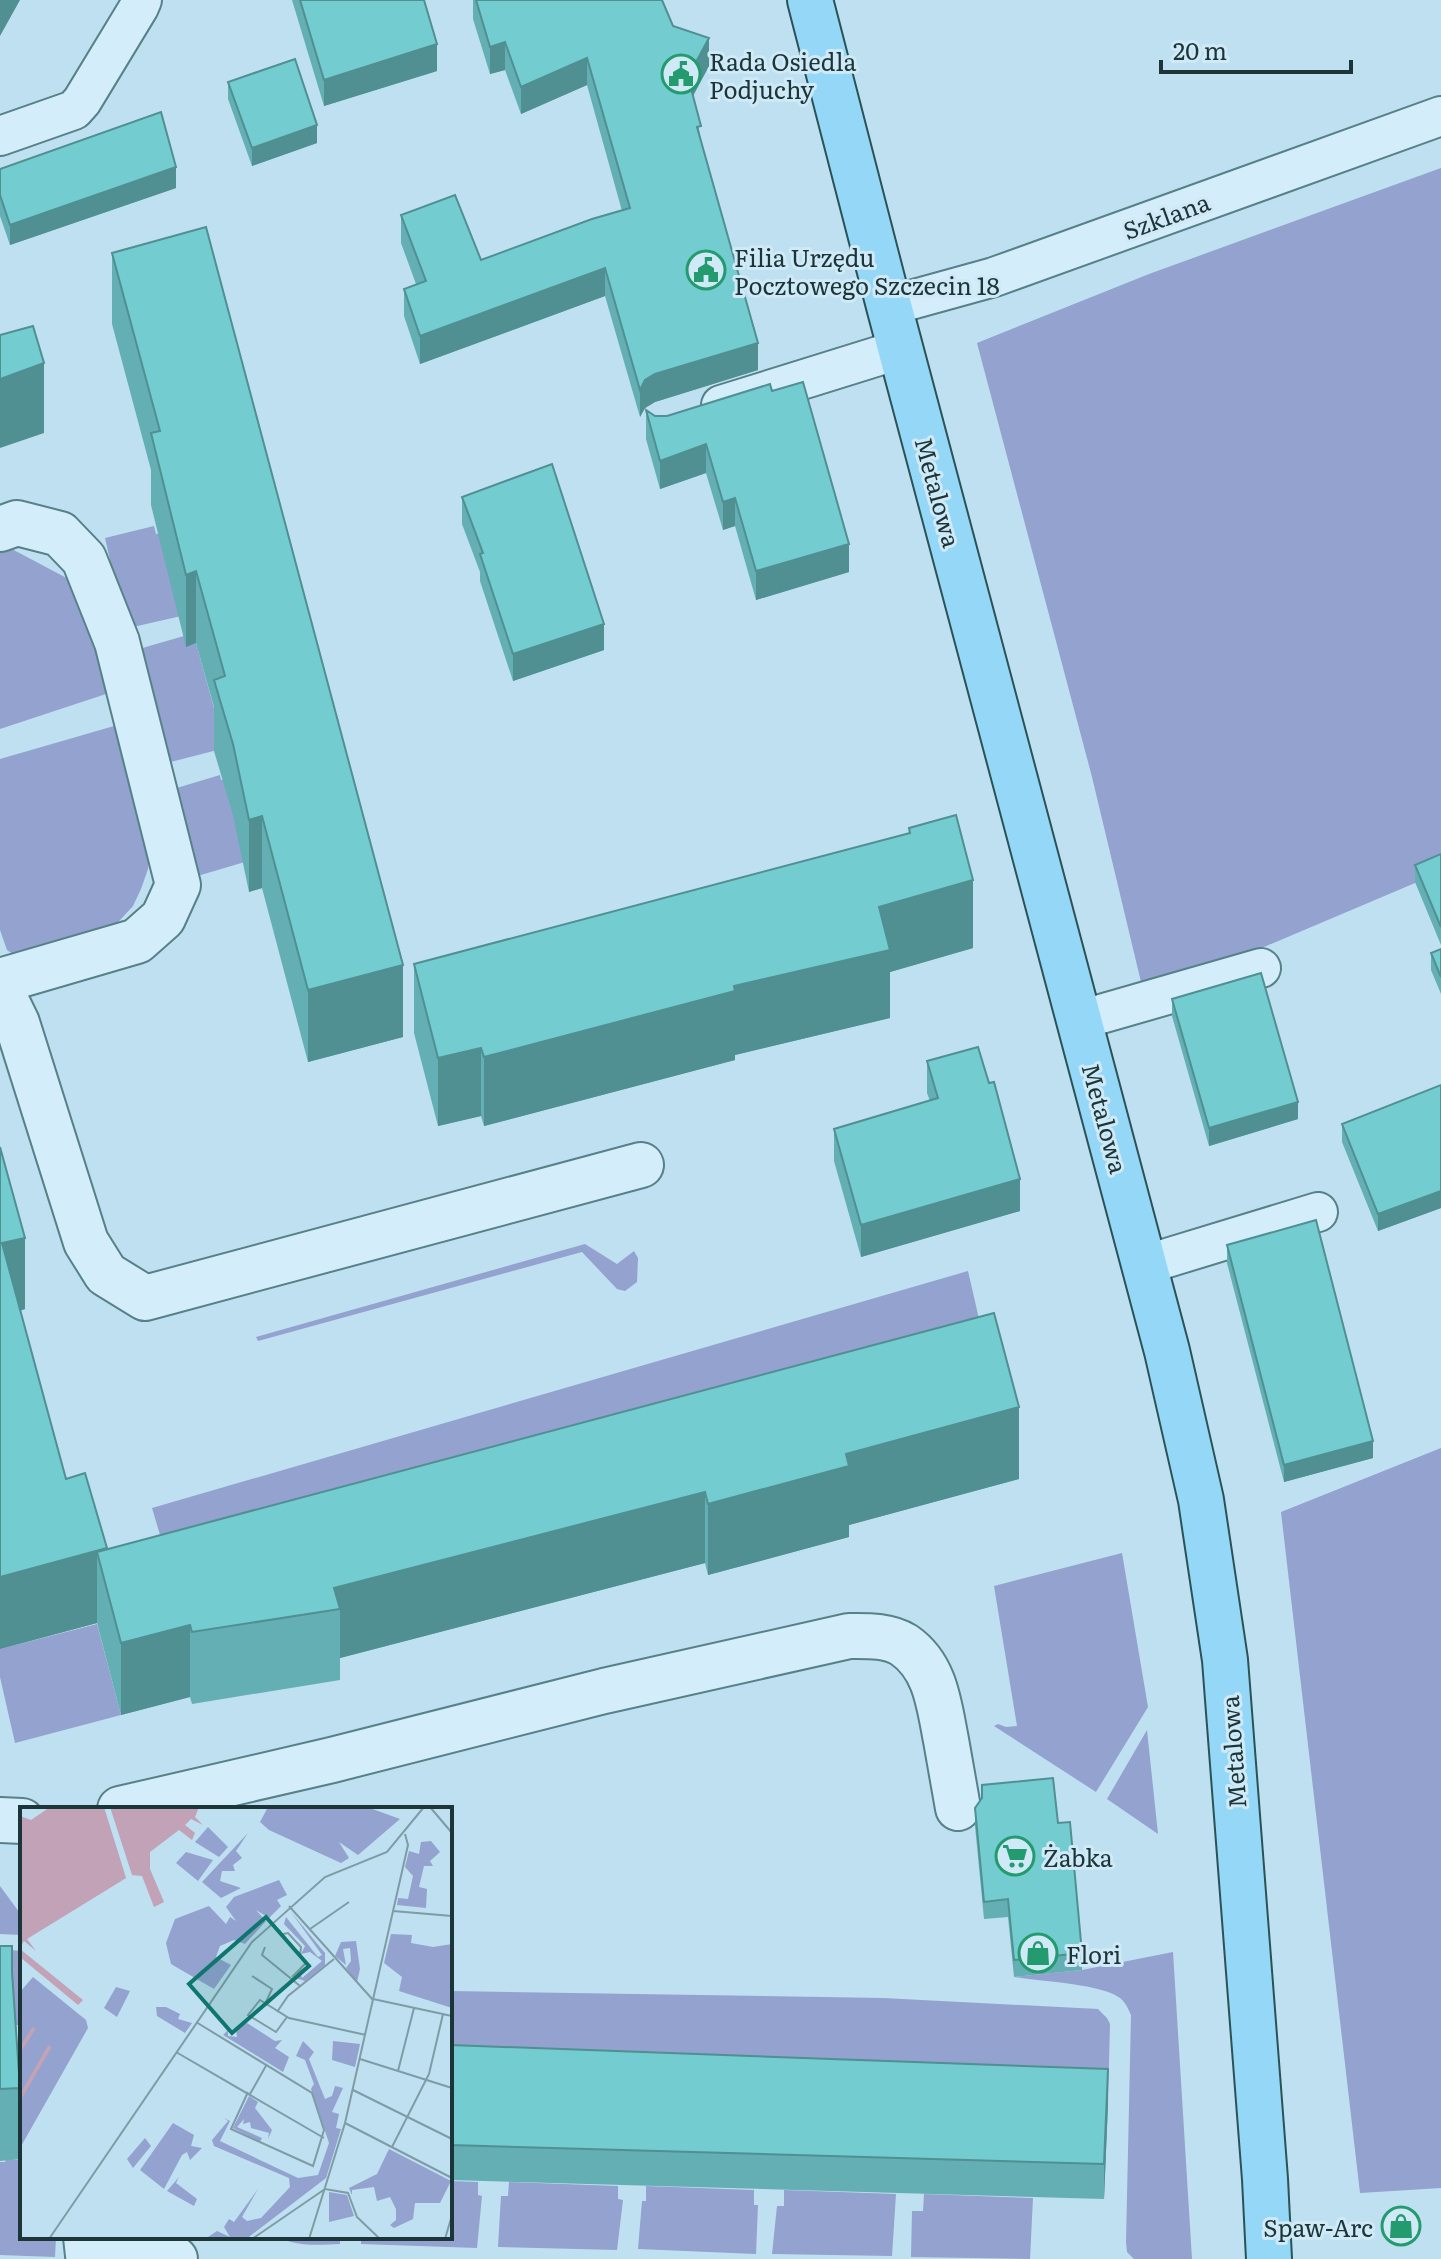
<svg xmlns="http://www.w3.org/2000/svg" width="1441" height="2259" viewBox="0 0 1441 2259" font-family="Literata,serif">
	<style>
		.green { fill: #93a2ce }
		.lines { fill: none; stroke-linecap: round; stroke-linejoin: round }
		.lane-casing { stroke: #578189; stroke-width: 42 }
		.street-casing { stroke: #578189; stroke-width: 48 }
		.primary-casing { stroke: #2b5357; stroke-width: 48 }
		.lane { stroke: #d3edfa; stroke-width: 38 }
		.street { stroke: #d3edfa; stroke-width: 44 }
		.primary { stroke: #94d7f6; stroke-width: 44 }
		.wall { fill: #63afb3 }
		.shaded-wall { fill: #508f92 }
		.building { fill: #73ccd0; stroke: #508f92; stroke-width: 2 }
		.labels { text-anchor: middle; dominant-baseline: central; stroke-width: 6; stroke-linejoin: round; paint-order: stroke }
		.poi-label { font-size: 24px; fill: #1c3538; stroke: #cfe9f7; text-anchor: start }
		.street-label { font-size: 24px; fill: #1c3538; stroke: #cfe9f7 }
		.inset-river { fill: none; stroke: #c1a2b7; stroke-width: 4 }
		.inset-road { fill: none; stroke: #7e9ca6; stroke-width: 2 }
		.view { fill: #0f766e; fill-opacity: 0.15; stroke: #0f766e; stroke-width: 4 }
		.inset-edge { fill: none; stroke: #1c3538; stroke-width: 4 }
	</style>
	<rect width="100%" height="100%" fill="#bfe0f0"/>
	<path class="green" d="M1441,168V872L1264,947L1141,982L1092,777L977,343L1149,274Z
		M154,526L156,534L168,532L190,614L133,627L124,621L105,538Z
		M8,547L78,584L112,692L0,729V550Z
		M184,636L187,646L196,643L225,748L163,764L132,651Z
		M121,724L151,842L148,869L141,889L133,906L110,931L20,959L7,950L0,930V759Z
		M220,775L221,780L233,777L255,859L194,877L170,790Z
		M585,1244L617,1264L634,1251L638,1258L637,1282L625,1291L617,1289L582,1252L258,1341L256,1337Z
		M968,1271L994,1384L180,1602L152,1508Z
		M1441,1448V2188L1360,2193L1281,1512Z
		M1122,1553L1148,1707L1096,1792L994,1726L998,1724L1006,1727L1017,1726L994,1586Z
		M97,1624L121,1715L15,1743L0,1677V1649Z
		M1147,1730L1158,1834L1107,1799Z
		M0,1886L22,1916V1935L0,1934Z
		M0,1949L22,1951V2025H12Z
		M1173,1952L1192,2259H1134L1127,2252L1126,2242L1131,2015C1127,2006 1124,1999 1115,1995C1094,1984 1040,1981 1014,1977L1082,1970Z
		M450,1991L883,1998L1098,2009L1107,2018L1110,2024L1108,2104L450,2081Z
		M6,2159L22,2160V2237H56L55,2257L0,2255V2162H5Z
		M450,2181L478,2182V2195L482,2196L477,2248L361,2244V2237H450Z
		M509,2182L618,2186V2199L623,2200L617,2250L498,2247L501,2196H508Z
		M646,2186L754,2190V2205H758L756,2254L638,2249L642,2201H646Z
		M784,2190L896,2194L892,2256L772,2254L777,2206H784Z
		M924,2194L1033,2198L1030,2259L911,2257L912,2211H923Z
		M278,2237H340V2244C318,2245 298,2247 278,2237Z"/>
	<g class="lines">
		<g class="lane-casing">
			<path id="lane" d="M0,136L74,110L82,101L139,7L142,0
				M889,306L994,277L1441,116
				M721,405L901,349
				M1080,1020L1261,968
				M1144,1265L1318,1212"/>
		</g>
		<g class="street-casing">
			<path id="street" d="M0,529L17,523L60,534L84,559L117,642L178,885L163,918L137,941L0,981
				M0,988L17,1023L86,1242L106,1274L145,1298L641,1165
				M120,1809L332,1760L604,1691L849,1636C867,1636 888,1635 904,1645C936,1667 939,1705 946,1740C950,1763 954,1785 958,1808
				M0,1820L22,1821
				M86,2237L88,2255L175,2259"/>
		</g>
		<g class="primary-casing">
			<path id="primary" d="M810,0L889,306L1167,1351L1201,1500L1225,1660L1265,2179L1269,2259"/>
		</g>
		<use href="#lane" class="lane"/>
		<use href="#street" class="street"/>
		<use href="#primary" class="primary"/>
	</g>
	<path class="wall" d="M292,0H424L437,71L324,106Z
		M473,0H662L673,26L709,66L693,96L701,140L758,370L655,402L645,408L640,417L605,296L420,364L404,316V289L416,284L401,243V215L481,260L622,211L587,85L521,114L505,70L490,74L473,19Z
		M228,82L317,143L252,166L228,99Z
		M0,169L176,188L10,245L0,216Z
		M112,253L403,1037L308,1062L262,888L249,892L233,815L214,751V707L196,643L186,647L151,505V470L112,324Z
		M772,391L849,572L756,600L735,526L723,530L706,473L660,489L646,439V410L655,416H667Z
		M462,497L604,650L513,681L480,581V572L462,524Z
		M909,828L973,948L890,972V1018L735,1055V1060L484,1126L481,1116L438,1126L414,1033V964L909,833Z
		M1441,854V945L1415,882V865Z
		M1441,949V994L1431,970V953Z
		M1172,999L1298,1119L1209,1146L1172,1016Z
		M927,1061L1020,1211L861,1257L834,1161V1129L930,1101L927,1093Z
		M1441,1085V1208L1378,1231L1342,1142V1124Z
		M0,1147L25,1309L20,1311L66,1479L107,1550L994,1313L1019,1479L849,1525V1537L708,1575L705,1563L340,1658V1680L192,1704L190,1697L121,1715L97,1623L0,1649Z
		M1227,1245L1373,1458L1284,1482L1227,1263Z
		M982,1798L1058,1823L1082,1953V1970L1014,1977L1008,1917L984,1919L975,1826V1808Z
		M0,1946L12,1979L20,2088V2159L0,2161Z
		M450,2045L1108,2104L1104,2199L450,2180Z"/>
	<path class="shaded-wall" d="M0,0H20L0,36Z
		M709,38V66L688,105V77Z
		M505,42V70L490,74V47Z
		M437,44V71L324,106V80Z
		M587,58V85L521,114V87Z
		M317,125V143L252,166V148Z
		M176,167V188L10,245V225Z
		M605,268V296L420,364V336Z
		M758,343V370L655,402L645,408L640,417V390L645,380L655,374Z
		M44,363V433L0,448V379Z
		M706,444V473L660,489V461Z
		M735,498V526L723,530V502Z
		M849,544V572L756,600V571Z
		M196,571V643L186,647V575Z
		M604,624V650L513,681V654Z
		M262,816V888L249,892V820Z
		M973,880V948L890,972V1018L735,1055V1060L484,1126V1057L734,986L879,907Z
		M403,965V1037L308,1062V990Z
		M481,1048V1116L438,1126V1058Z
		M1298,1102V1119L1209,1146V1128Z
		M1020,1179V1211L861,1257V1225Z
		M1441,1191V1208L1378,1231V1214Z
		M25,1238V1309L2,1315V1243Z
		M1019,1407V1479L849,1525V1537L708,1575V1504L846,1454Z
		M1373,1441V1458L1284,1482V1465Z
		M705,1492V1563L340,1658V1609L334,1588Z
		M107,1548V1589L97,1552V1623L0,1649V1577Z
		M190,1625V1697L121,1715V1643Z
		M1108,2069V2104L1104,2199V2164Z"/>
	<path class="building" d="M300,0H424L437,44L324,80Z
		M476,0H662L673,26L709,38L688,77L701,126L697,127L758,343L655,374L645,380L640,390L605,268L420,336L404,289L426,281L401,215L455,195L481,260L592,219L630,208L587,58L521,87L505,42L490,47Z
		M295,59L317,125L252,148L228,82Z
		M161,112L176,167L10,225L0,195V169Z
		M206,227L403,965L308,990L262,816L249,820L233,744L214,680L225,676L196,571L186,575L151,433L160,431L112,253Z
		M33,326L44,363L0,379V335Z
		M803,382L849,544L756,571L735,498L723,502L706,444L660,461L646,410L655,416H667L770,384L772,391Z
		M552,464L604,624L513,654L480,554L483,553L462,497Z
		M956,815L973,880L879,907L890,950L734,986L735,991L484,1057L481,1048L438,1058L414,964L910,833L909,828Z
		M1441,854V927L1415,865Z
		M1441,949V977L1431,953Z
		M1261,973L1298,1102L1209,1128L1172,999Z
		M978,1047L989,1083L994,1082L1020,1179L861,1225L834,1129L938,1098L927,1061Z
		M1441,1085V1191L1378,1214L1342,1124Z
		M0,1147L25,1238L2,1243L66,1479L85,1473L107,1548L0,1577Z
		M1316,1220L1373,1441L1284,1465L1227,1245Z
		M994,1313L1019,1407L846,1454L849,1466L708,1504L705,1492L334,1588L340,1609L192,1632L190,1625L121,1643L97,1552Z
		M1053,1778L1058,1823L1070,1822L1082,1953L1014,1960L1008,1899L984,1902L975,1808L982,1798V1785Z
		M0,1946H12V1972L20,2088L0,2089Z
		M450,2045L1108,2069L1104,2164L450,2145Z"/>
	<defs>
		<g id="civic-ring" transform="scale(2)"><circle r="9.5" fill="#cfe9f7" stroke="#249b6e" stroke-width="1.5"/><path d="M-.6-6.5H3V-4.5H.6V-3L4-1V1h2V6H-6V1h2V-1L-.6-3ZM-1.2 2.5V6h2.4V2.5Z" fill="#249b6e"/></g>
		<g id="supermarket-ring" transform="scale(2)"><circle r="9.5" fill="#cfe9f7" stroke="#249b6e" stroke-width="1.5"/><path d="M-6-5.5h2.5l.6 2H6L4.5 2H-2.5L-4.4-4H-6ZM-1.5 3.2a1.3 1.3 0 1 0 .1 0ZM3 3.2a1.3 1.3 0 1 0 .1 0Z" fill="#249b6e"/></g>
		<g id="shop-ring" transform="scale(2)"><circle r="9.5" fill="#cfe9f7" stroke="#249b6e" stroke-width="1.5"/><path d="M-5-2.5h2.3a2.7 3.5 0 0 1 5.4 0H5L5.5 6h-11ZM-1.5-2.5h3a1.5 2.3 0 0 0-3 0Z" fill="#249b6e"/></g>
	</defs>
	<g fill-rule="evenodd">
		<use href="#civic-ring" x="681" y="74"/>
		<use href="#civic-ring" x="706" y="270"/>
		<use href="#supermarket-ring" x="1015" y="1856"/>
		<use href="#shop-ring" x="1038" y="1953"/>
		<use href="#shop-ring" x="1401" y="2226"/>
	</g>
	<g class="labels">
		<g class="poi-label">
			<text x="709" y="60">Rada Osiedla<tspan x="709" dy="28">Podjuchy</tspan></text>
			<text x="734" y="256">Filia Urzędu<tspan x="734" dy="28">Pocztowego Szczecin 18</tspan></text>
			<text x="1043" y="1856">Żabka</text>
			<text x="1066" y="1953">Flori</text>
			<text x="1373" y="2226" text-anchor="end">Spaw-Arc</text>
		</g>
		<g class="street-label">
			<text transform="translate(1166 215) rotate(-20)">Szklana</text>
			<text transform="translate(939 492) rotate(75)">Metalowa</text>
			<text transform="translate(1106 1118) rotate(75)">Metalowa</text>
			<text transform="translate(1232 1752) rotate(-94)">Metalowa</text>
		</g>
	</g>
	<g transform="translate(20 1807)">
		<rect width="432" height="432" fill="#bfe0f0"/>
		<path d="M248,0H347L380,12L338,48L319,35L329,51L321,56L249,23L240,15ZM188,20L208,40L199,50L175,35ZM228,26L216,44L222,51L213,58L215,64H202L200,74L221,81L201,91L182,75ZM411,34L420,45L410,54L413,59H404L399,80L407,82L406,101L377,98L378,91L388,92L393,69L385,60L389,44L399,47L401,35ZM166,45L193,53L178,74L156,56ZM259,73L267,88L257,93L261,99L249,111L236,103L246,114L225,137L214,133L200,139L196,150L211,158L194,182L151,157L146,136L155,112L189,99L206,117L210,110L216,114L206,100L214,90ZM271,105L305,146V158L285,174L276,171L278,164L293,156L280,165L282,171L302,154L290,145L281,147L285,139L264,117L266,110L298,150L302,148ZM371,127L392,128L391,136L413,140L432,137V201L379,184L382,170L364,156ZM336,134L340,162L337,175L326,161L331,154L330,141L323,142L326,158L315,149L321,135ZM13,170L66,213L68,221L0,341V185ZM96,180L110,184L97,210L84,201ZM136,200H146L160,207L158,212L172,216L165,226L137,209ZM227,216L255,234L262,233L255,241L269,250L263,265L203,228L208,223V229L217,230L216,222ZM283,234L294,245L289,252L305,292L312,289L315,279L323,281L312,305L319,307L316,321L321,322L306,371L226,432H185L197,424L210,430L204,420L209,412L214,415L238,382L222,410L227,414L241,411L270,380L269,371L194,339L192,333L208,314L204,311L210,314L200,334L278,371L298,368L309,336L291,282L294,277L285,253L276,249ZM313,234L340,237L335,260L312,253ZM229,289L238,295L235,301L252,323L248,332L249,326L231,321L230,315L223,317L224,312L217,320L242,331L240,335L213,321ZM153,316L174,328L171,339L182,341L170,353L167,345L162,348L144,382L120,363ZM125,331L131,339L113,361L107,352ZM369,342L431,374L420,396H395L393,412L374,421L370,418L376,413V402L370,390L357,394L354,380L332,383V388L329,381L357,367ZM159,370L156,376L177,392L174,399L147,384ZM309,385L327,388L334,409L309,415Z" fill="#93a2ce"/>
		<path d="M30,0H179L175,10L183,18L171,12L165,18L175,26L172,33L159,23L130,45V62L144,95L134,100L122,69L111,68L7,132L16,144L4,134L0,140V9L11,13ZM0,142L63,193L58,198L0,150Z" fill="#c1a2b7"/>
		<path d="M84,0H90L113,71L107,74Z" fill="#bfe0f0"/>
		<path class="inset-river" d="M0,243L14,221M0,291L30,239"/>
		<path class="inset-road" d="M410,0L432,26M269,99L353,193M373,104L432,109M290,122L329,95M259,123L264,130L280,148L281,140L268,126L263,127M245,140L242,148L280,179M232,169L252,182L245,197M272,170L286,156L280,148M353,192L432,209M257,205L268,189L314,152M267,210L256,225L228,208L240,193L269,211L346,228M176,215L292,286L304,323L293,359L211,322L228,285M156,245L304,331M340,252L432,281M378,264L394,201M333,283L432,332M230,287L247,257M325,316L432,371M372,340L409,267L423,207M29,432L232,135L305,70L367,45L404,0M232,432L305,382L328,386L337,410L360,432M289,432L325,316L388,38L385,27M425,432L432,408"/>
		<path class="view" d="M246,110L289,159L212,226L169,177Z"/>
		<rect width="432" height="432" class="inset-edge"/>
	</g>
	<path d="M1161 60v12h190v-12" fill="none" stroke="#1c3538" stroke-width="4"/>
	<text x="1173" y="60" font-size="24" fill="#1c3538" stroke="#cfe9f7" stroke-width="6" paint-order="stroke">20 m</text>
</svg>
